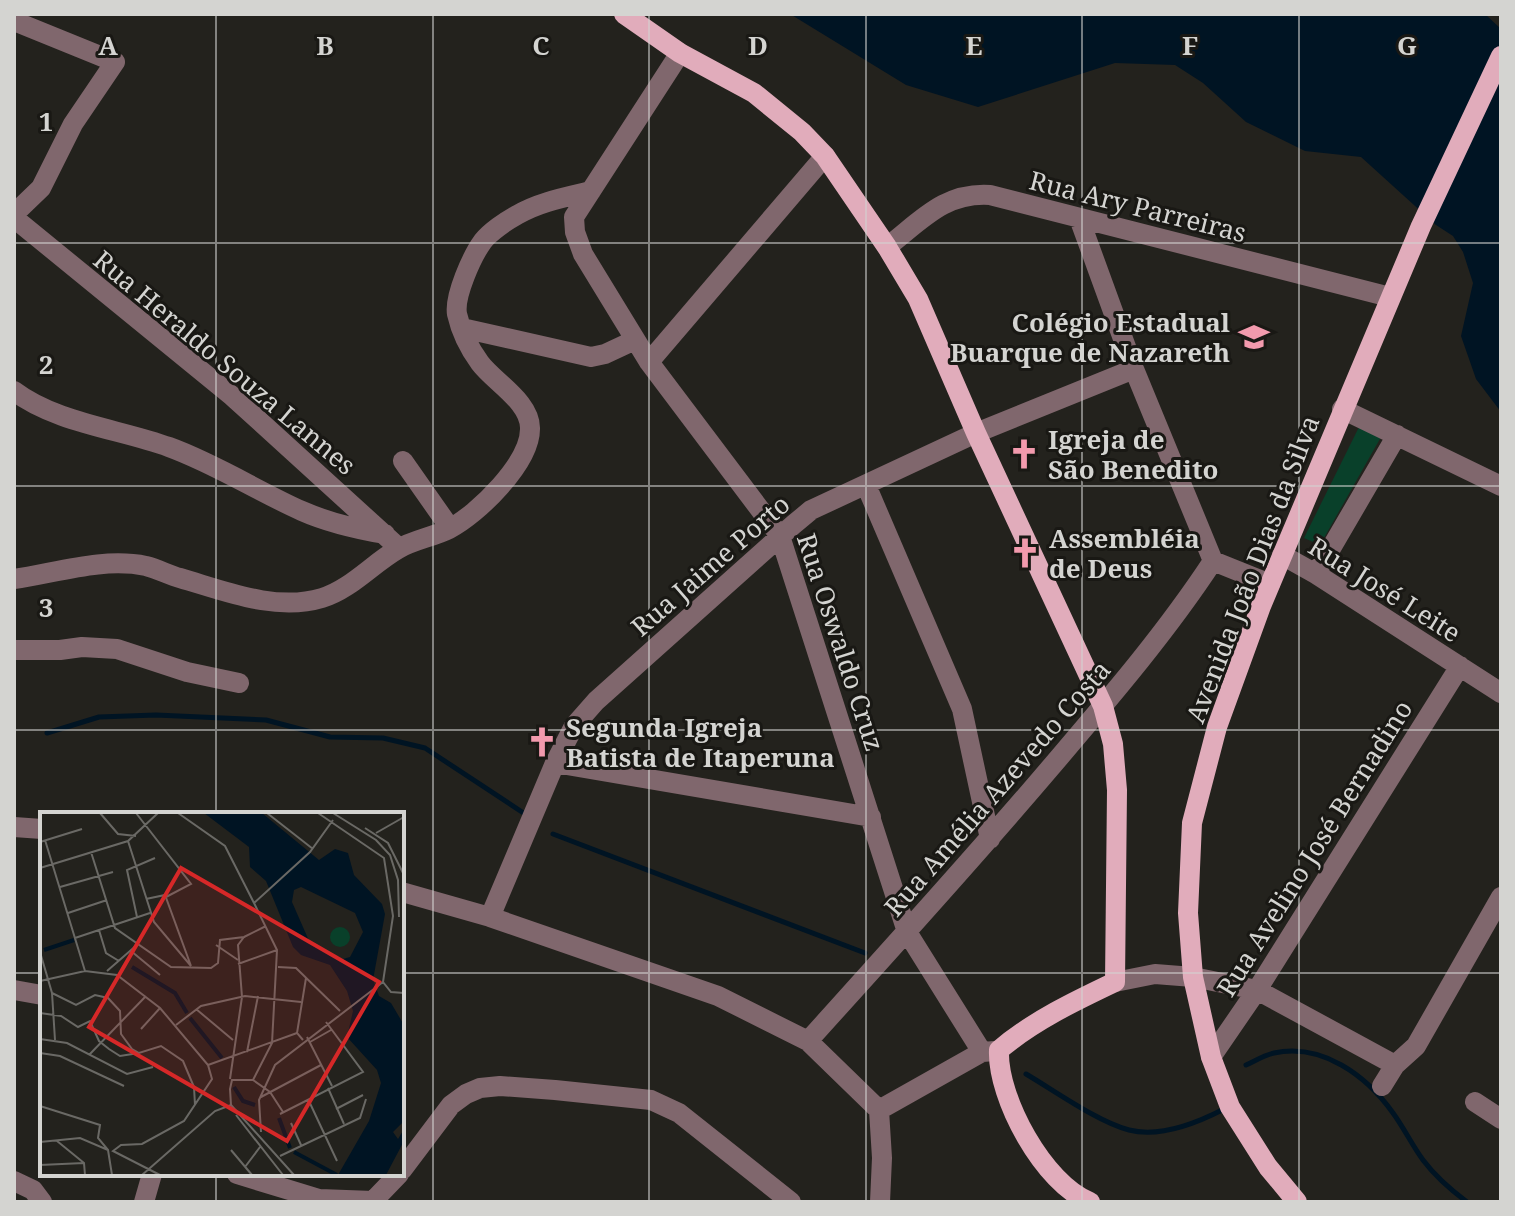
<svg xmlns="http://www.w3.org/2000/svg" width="1515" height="1216" viewBox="0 0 1515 1216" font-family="'Noto Serif',serif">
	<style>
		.green { fill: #09402a }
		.water { fill: #001423 }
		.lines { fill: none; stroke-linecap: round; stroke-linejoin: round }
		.stream { stroke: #001423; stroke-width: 5 }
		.minor { stroke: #80676d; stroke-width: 20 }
		.major { stroke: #e1acbb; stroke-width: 20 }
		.grid { fill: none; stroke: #d4d4d1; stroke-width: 2; stroke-opacity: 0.55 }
		.labels { text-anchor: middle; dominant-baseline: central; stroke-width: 6; stroke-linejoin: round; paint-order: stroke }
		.street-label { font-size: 26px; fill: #d4d4d1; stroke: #191814 }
		.poi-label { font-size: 26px; font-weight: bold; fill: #d4d4d1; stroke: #191814; text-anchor: start }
		.inset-river { fill: none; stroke: #001423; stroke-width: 4 }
		.inset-road { fill: none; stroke: #6a6965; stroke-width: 2 }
		.view { fill: #d62828; fill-opacity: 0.15; stroke: #d62828; stroke-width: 4 }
		.inset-edge { fill: none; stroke: #d4d4d1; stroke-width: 4 }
		.grid-label { font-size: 26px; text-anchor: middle; font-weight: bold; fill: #d4d4d1; stroke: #191814; stroke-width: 6; stroke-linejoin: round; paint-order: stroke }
	</style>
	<rect width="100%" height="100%" fill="#23221d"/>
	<path class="green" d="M1359,427L1381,437L1320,545L1304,538Z"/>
	<path class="water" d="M790,14H1485L1501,29V412L1476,379L1461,336L1473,283L1463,252L1453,236L1436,225L1361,157L1305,151L1246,122L1203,83L1175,65L1115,63L978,107L906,85Z"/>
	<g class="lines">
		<path class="stream" d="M47,733L99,717L156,715L266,720L330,737L383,738L425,748L525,814
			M553,834L865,953
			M1246,1065C1255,1061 1264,1055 1274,1053C1322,1043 1366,1075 1393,1113C1404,1128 1412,1145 1423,1160C1435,1176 1451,1190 1467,1202
			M1026,1074C1055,1091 1098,1122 1129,1130C1160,1138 1197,1123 1224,1109"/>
		<path class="minor" d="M14,21L115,62L73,124L41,188L14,214
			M680,53L574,217L575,232L583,254L649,362L780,536L907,932L982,1052
			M14,218L232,396L399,548
			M1079,218L1134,369L1213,561L1270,584
			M887,247C921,221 944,192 990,195L1390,297
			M462,328L591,357L605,354L635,340
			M649,362L825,156
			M14,391C56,423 120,429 169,447C216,464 257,491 302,511C329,523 356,529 385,534
			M1342,409L1501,486
			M403,461L450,528
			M866,485L962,709L990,839
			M1282,555L1316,574L1501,693
			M1316,574L1397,435
			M14,579C56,573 103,557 146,566C158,569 169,575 180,578C225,591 276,612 322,598C351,589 372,564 398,549C413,540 433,537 449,529C478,514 530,463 530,429C531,402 494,382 480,363C469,348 461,332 457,314C454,296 472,256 483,241C490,232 506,221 517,215C539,202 566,197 591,191
			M14,650H60L82,647L117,649L187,672L239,683
			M555,763L871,817
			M14,827L42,829
			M402,892L490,917L718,996L808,1041L879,1110L882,1158L880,1202
			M490,917L555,763L574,726L596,701L793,525L811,510L976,433L1134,369
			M1115,982L1155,974L1193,977L1257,990L1395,1065
			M14,990L42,995
			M808,1041C890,950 972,860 1051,767C1108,700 1165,634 1213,561
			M1211,1057L1257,990L1460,666
			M1382,1086L1395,1065L1416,1046L1501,897
			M1475,1102L1501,1119
			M879,1110L982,1052L995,1051
			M402,1170L451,1105L466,1094L480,1088L500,1086L555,1090L651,1100L679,1113L791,1202
			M237,1174L319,1199L373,1201L399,1174
			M14,1181L33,1190L42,1202
			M144,1202L152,1174"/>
		<path class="major" d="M624,14L680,53L754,93L802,132L825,156L887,247L918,299L976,433L1103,706L1113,744L1117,790L1115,982C1075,1001 1033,1021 999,1050C997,1098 1044,1184 1090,1202
			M1297,1202L1268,1167L1230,1107L1211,1057L1193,977L1188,913L1192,823L1217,727L1261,606L1421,226L1501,56"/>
	</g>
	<path class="grid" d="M216,14V814M433,14V1202M649,14V1202M866,14V1202M1082,14V1202M1299,14V1202M14,243H1501M14,486H1501M14,730H1501M14,973H42M402,973H1501M216,1174V1202"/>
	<defs>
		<g id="school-bare" transform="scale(2.4)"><path d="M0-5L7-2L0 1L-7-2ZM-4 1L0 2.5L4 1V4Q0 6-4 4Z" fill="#f29aad" stroke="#191814" stroke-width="2.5" paint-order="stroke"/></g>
		<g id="church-bare" transform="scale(2.4)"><path d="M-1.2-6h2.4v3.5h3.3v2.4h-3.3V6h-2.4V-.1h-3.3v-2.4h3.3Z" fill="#f29aad" stroke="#191814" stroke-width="2.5" paint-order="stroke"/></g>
	</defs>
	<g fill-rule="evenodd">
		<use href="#school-bare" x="1254" y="337"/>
		<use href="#church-bare" x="1024" y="454"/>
		<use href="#church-bare" x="1025" y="553"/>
		<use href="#church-bare" x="542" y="742"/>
	</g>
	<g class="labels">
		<g class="street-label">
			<text transform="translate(1138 206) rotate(14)">Rua Ary Parreiras</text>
			<text transform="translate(225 362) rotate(40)">Rua Heraldo Souza Lannes</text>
			<text transform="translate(710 565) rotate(-41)">Rua Jaime Porto</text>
			<text transform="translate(1252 569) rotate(-69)">Avenida João Dias da Silva</text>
			<text transform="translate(1385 589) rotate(32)">Rua José Leite</text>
			<text transform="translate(841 642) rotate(72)">Rua Oswaldo Cruz</text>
			<text transform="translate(997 788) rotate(-49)">Rua Amélia Azevedo Costa</text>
			<text transform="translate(1314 848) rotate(-58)">Rua Avelino José Bernadino</text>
		</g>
		<g class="poi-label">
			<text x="1230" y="322" text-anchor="end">Colégio Estadual<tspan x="1230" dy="30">Buarque de Nazareth</tspan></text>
			<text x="1048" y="439">Igreja de<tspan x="1048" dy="30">São Benedito</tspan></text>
			<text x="1049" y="538">Assembléia<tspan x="1049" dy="30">de Deus</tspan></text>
			<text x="566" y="727">Segunda Igreja<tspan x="566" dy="30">Batista de Itaperuna</tspan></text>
		</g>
	</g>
	<g transform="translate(40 812)">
		<rect width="364" height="364" fill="#23221d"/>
		<path d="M290 125a10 10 0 1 1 20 0a10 10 0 1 1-20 0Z" fill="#09402a"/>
		<path d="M164,1H222L279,48L295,37L308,41L314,63L342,92L345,102L333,168L339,184L351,191L364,213V309L353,320L358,327L364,317V329L346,363H298L329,309L341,271L337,258L307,225L313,199L307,179L290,153L261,143L253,135L226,69L210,55L209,35ZM261,75L315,101L323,120L310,145L303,147L270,131L252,90L254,78Z" fill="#001423" fill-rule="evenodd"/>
		<path class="inset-river" d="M4,138L34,128M92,155L135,181L147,201M150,206L182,246M194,275L203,289L215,293M239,306L250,336M254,340L297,363"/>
		<path class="inset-road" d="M60,1L78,22L96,24M96,1L151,72L126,85M138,1L185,34L214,91M227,1L273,37M278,1L344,46L353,104L343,170L351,180L364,181M293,1L336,28L350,43L358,68L359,105M325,16L348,31L364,63M336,21L364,5M5,28L45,159M88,29L114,110L151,154M0,30L42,17M51,40L75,116L131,155L171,156L178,151L180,128L204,125M0,56L88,29L118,1M20,75L73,60M106,87L125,83L151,154M28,101L67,88M97,105L87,58L115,46M59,118L66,141L79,149M204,125L226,114M35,126L110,101M176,133L198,148M91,139L120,163M0,140L12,181L15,228M198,152L237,138M238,155L256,156L300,199M67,159L98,132M0,169L45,159L77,163L120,196L168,253L172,267L144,309L102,332L81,333L73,339L120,363M12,181L36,193L55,183L68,186L80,199L81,222L92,237L99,241L121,234L143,249L154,275L155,293M156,197L193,228M0,201L21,204L38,215L50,209L59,229L69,237L80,244L99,241M136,213L161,194L205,184L261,190M101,217L120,196M267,225L292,274M0,227L27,231L87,262L113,255M263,228L257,221L266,166M270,230L291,218M207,240L218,184M0,241L20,244L84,274M49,243L106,184M168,253L257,221M190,267L202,185L198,133L204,125M213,268L230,280L243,300M288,276L304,312M221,285L281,253M268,287L297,349M0,294L60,313L58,326L68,338M296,297L323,283M240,302L323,260L286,210M196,303L243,363M251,311L261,333M221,320L219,288L235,253L343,170M17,329L44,351L45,363M0,330L40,326L68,338L72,363M191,338L212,363M240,344L320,306L326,287M0,353L44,351M205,355L220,335M102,363L175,299L191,293M254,363L191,293L190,277L192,268H213L232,231L237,138L214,91L270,40L293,8"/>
		<path class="view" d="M141,56L339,170L247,329L49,215Z"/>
		<rect width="364" height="364" class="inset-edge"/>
	</g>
	<g class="grid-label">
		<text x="108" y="55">A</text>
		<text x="325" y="55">B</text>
		<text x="541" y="55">C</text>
		<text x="758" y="55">D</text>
		<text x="974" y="55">E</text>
		<text x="1190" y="55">F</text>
		<text x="1407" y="55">G</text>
		<text x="46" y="131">1</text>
		<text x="46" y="374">2</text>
		<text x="46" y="617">3</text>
	</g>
	<rect width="1515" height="1216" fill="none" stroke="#d4d4d1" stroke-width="32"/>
</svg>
